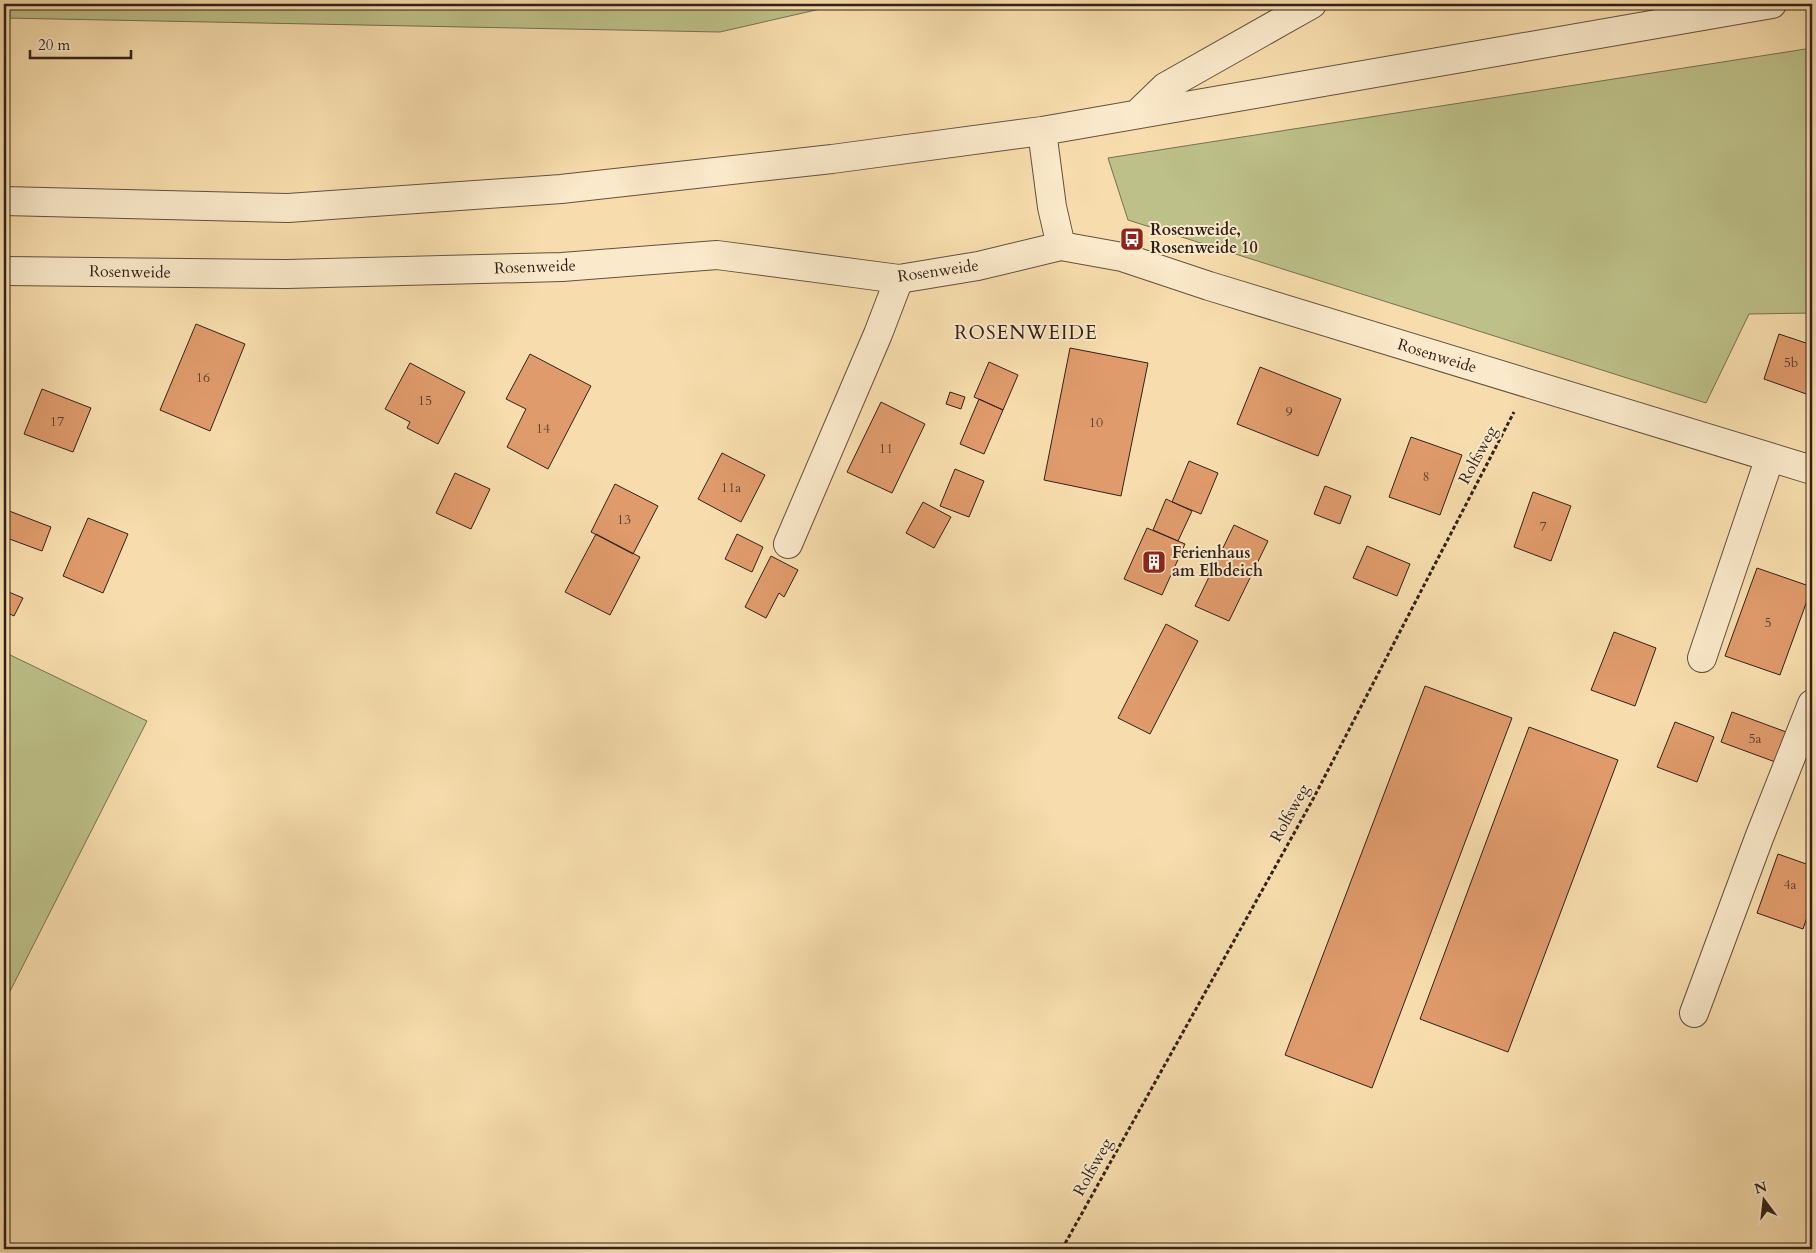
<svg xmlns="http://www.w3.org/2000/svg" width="1816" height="1253" viewBox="0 0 1816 1253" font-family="Cardo,serif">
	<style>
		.green { fill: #bdc089; stroke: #787051 }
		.building { fill: #e09b6c; stroke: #322119 }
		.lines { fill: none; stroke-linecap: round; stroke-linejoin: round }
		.minor-casing { stroke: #63503e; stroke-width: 30 }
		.path { stroke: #322119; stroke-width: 3; stroke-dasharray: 4 2.5; stroke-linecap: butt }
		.minor { stroke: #fae9ca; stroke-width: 28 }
		.labels { text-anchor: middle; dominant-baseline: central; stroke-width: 4; stroke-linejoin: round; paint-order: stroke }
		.number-label { font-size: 14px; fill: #5e402e }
		.poi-label { font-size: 16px; font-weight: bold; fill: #322119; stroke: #fae9ca; text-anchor: start }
		.street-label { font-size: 16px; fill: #322119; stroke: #fae9ca }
		.quarter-label { font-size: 19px; letter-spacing: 1px; fill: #322119; stroke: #fae9ca }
	</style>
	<rect width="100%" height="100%" fill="#f7ddad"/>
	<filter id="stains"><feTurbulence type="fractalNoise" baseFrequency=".004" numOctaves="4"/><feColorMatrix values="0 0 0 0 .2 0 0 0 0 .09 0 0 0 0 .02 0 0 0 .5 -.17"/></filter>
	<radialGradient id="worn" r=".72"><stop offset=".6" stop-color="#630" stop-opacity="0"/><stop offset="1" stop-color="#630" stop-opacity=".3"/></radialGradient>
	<path class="green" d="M4,4H842L720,32L4,18Z
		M1812,48V313L1749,314L1706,403L1128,220L1108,158Z
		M4,652L147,721L4,1003Z"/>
	<path class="building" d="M196,324L245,344L210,431L160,410Z
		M1779,334L1812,345V396L1764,379Z
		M1070,348L1148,363L1121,496L1044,480Z
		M530,354L591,386L548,469L507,447L526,409L506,399Z
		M989,362L1018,375L1003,410L974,397Z
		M410,363L465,392L438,444L407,428L410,422L385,409Z
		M1260,367L1341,399L1318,456L1237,424Z
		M42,389L91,408L73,452L24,434Z
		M950,392L965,397L961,409L946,404Z
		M979,399L1003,410L984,454L960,444Z
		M881,402L925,424L892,493L847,472Z
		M1411,437L1462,455L1440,515L1389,497Z
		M722,453L765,475L741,522L698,499Z
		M1189,461L1218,473L1201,514L1172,502Z
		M955,469L984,481L969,517L940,506Z
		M455,473L490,489L471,529L436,513Z
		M615,484L658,506L633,554L591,532Z
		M1325,486L1351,496L1340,524L1314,514Z
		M1533,492L1571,506L1551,561L1514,547Z
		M1166,499L1192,511L1178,541L1153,530Z
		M923,502L951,517L934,548L906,533Z
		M4,509L51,527L42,551L4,537Z
		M88,518L128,534L103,593L63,576Z
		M1234,525L1268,541L1229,621L1195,606Z
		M1147,528L1185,544L1162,595L1124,579Z
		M596,534L640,557L610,615L565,592Z
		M737,534L763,547L752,572L725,559Z
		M1367,546L1410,564L1397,596L1353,578Z
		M771,556L798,570L784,597L779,593L766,618L745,607Z
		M1757,568L1812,587L1780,675L1725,656Z
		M4,590L23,598L14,616L4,611Z
		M1166,624L1198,641L1150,734L1118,718Z
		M1614,632L1656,648L1635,706L1591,690Z
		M1425,686L1512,718L1372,1088L1285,1055Z
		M1732,712L1789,733L1778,763L1721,742Z
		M1675,722L1714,737L1697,782L1657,767Z
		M1529,727L1618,760L1508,1052L1420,1019Z
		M1778,854L1812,866V902L1803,929L1757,913Z"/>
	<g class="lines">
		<g class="minor-casing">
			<path id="minor" d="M1137,114L1165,87L1312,4
				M1042,131L1052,207L1061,246
				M4,201L288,208L561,189L832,159L1042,131L1772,4
				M4,271L287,274L562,267L717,255L899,279L978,266L1061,246L1122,257L1209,286L1812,470
				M788,544L878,334L899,279
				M1702,658L1770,457
				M1694,1013L1759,838L1812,704"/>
		</g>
		<path class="path" d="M1062,1249L1312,801L1514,412"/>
		<use href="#minor" class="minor"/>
	</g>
	<defs>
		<g id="bus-square" transform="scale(1.25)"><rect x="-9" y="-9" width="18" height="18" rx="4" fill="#8f2418" stroke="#fae9ca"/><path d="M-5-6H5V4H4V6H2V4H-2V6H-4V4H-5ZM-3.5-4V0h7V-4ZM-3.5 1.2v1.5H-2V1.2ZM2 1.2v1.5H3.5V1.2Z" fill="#fff"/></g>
		<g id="building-square" transform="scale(1.25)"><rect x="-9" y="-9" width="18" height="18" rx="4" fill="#8f2418" stroke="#fae9ca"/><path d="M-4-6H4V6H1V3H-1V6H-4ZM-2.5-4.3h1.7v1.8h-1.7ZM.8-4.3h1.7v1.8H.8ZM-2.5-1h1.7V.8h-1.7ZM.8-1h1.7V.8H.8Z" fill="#fff"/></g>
	</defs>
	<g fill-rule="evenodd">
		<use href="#bus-square" x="1132" y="239"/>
		<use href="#building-square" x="1154" y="562"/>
	</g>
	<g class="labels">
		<g class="number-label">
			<text x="1791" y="362">5b</text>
			<text x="203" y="377">16</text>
			<text x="425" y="400">15</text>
			<text x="1289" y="411">9</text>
			<text x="57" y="421">17</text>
			<text x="1096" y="422">10</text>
			<text x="543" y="428">14</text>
			<text x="886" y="448">11</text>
			<text x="1426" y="476">8</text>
			<text x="731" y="487">11a</text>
			<text x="624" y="519">13</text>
			<text x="1543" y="526">7</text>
			<text x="1768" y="622">5</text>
			<text x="1755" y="738">5a</text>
			<text x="1790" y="884">4a</text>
		</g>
		<g class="poi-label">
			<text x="1150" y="230">Rosenweide,<tspan x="1150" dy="18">Rosenweide 10</tspan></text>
			<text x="1172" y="553">Ferienhaus<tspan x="1172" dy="18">am Elbdeich</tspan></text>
		</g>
		<g class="street-label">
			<text transform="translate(535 267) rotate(-2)">Rosenweide</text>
			<text transform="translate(938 271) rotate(-8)">Rosenweide</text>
			<text transform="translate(130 272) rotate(1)">Rosenweide</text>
			<text transform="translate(1437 356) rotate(17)">Rosenweide</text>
			<text transform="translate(1478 455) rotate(-62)">Rolfsweg</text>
			<text transform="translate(1290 813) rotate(-61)">Rolfsweg</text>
			<text transform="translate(1093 1167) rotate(-61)">Rolfsweg</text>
		</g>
		<g class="quarter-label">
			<text x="1026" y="333">ROSENWEIDE</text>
		</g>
	</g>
	<rect width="1816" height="1253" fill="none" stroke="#f7ddad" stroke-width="20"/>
	<rect x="5" y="5" width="1806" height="1243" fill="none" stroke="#322119" stroke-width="2.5"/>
	<rect x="10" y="10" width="1796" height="1233" fill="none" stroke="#322119"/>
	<g transform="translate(1764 1200) rotate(345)" stroke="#fae9ca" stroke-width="4" paint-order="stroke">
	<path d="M0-4L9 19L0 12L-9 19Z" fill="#322119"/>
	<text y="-8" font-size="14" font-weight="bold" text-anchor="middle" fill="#322119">N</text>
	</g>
	<path d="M30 50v8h101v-8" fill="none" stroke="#322119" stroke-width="2.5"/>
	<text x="38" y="50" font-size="15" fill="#322119" stroke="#fae9ca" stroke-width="4" paint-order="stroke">20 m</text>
	<rect width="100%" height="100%" filter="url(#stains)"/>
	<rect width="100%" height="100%" fill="url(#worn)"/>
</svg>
